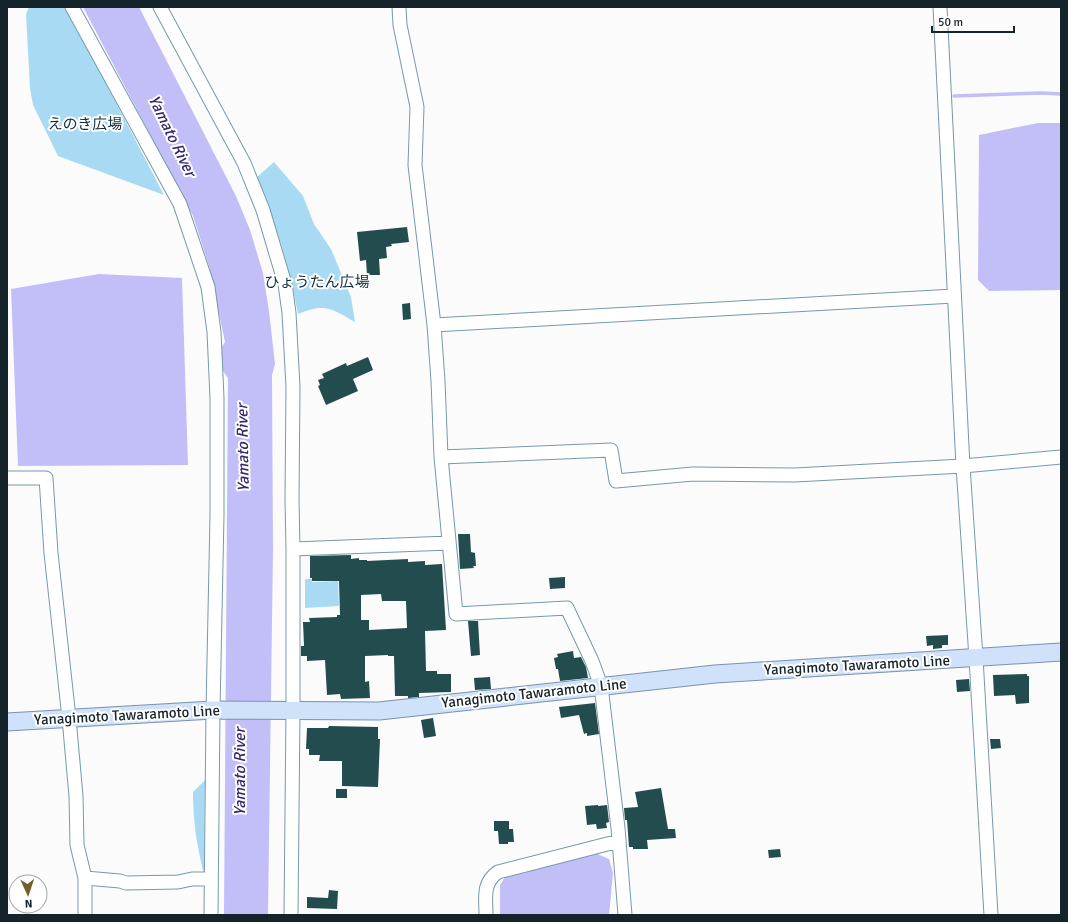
<svg xmlns="http://www.w3.org/2000/svg" width="1068" height="922" viewBox="0 0 1068 922" font-family="Signika,'Noto Sans JP',sans-serif">
	<style>
		.green { fill: #a8daf3 }
		.water { fill: #c2bef7 }
		.lines { fill: none; stroke-linecap: round; stroke-linejoin: round }
		.stream { stroke: #c2bef7; stroke-width: 3.5 }
		.building { fill: #234c4f; fill-rule: evenodd }
		.minor-casing { stroke: #7699aa; stroke-width: 15 }
		.major-casing { stroke: #7a92af; stroke-width: 19 }
		.minor { stroke: #fff; stroke-width: 13 }
		.major { stroke: #d0e1fa; stroke-width: 17 }
		.labels { text-anchor: middle; dominant-baseline: central; stroke-width: 4; stroke-linejoin: round; paint-order: stroke }
		.park-label { font-size: 15px; fill: #0e2d3a; stroke: #fff }
		.street-label { font-size: 15px; fill: #15242a; stroke: #fff }
		.water-label { font-size: 16px; font-style: italic; fill: #362a6c; stroke: #fff }
	</style>
	<rect width="100%" height="100%" fill="#fbfbfb"/>
	<path class="green" d="M29,7H66L164,195L58,156L33,105L30,88L26,14Z
		M274,162L303,196L314,224L331,249L351,297L355,322C330,308 326,303 298,314C289,267 277,222 255,179Z
		M305,579H312V582L338,581L339,606L305,608Z
		M205,780L204,875C197,845 193,824 193,792Z"/>
	<path class="water" d="M83,7H139L236,196L250,230L263,273L269,311L275,364L272,375L273,549L268,915H224L228,378C217,363 214,358 225,342L209,266L193,216Z
		M1038,123H1061V290L989,291L978,280L979,135Z
		M99,274L182,278L188,465L18,466L11,289Z
		M595,853L609,859L613,873L609,915H500V885L505,877Z"/>
	<g class="lines">
		<path class="stream" d="M954,96L1041,93L1061,94"/>
	</g>
	<path class="building" d="M407,227L409,242L391,244L392,246L386,247L387,258L379,259L380,275H367L366,260L360,261L357,232Z
		M410,303L411,319L403,320L402,304Z
		M368,357L373,370L353,379L358,391L326,405L318,386L320,385L318,380L324,378L322,374L346,363L347,366Z
		M458,534H470L471,552L475,553L476,566H473L474,568L460,569Z
		M351,555V559L359,558V560H367V561L408,559V562L425,561V565L442,564L446,630L425,631L426,671H437V674H451V692L419,693V697L408,698V696H395L394,656H388V655L365,656V682L369,681L370,698L341,699L340,694L327,695L325,660L307,661V656H301V646H304L303,622H310L309,618L337,617V615H340L339,581H312V578H310V556ZM381,594L382,601H406L407,628L369,630V620H361V595Z
		M565,577V588L550,589L549,578Z
		M468,621H478L480,655L471,656Z
		M948,635V645H942V648L933,649V645L927,646L926,636Z
		M573,651L574,658L581,657L586,667L588,678L560,681L558,669H556L554,658L558,657L557,654Z
		M1027,674V676H1029V703L1016,704L1015,695L994,696L993,675Z
		M490,677L491,689L475,690L474,678Z
		M969,679L970,691L957,692L956,680Z
		M595,703L599,734L587,736V733L584,734L579,715L561,718L559,707Z
		M433,718L436,736L424,738L421,720Z
		M329,726L378,727V739H380L378,787L342,786V761H319L320,755H309V749H306L307,728H328Z
		M990,739H1000L1001,748L991,749Z
		M661,788L668,829H675L676,838L647,840L648,849H633V847H629L627,820H625L624,808L638,807L635,792Z
		M336,789H347V798H336Z
		M598,805V806L607,805L609,822L606,823L607,828L597,829L596,824L587,825L585,806Z
		M494,821H509V829H513L514,842H508V844H499L498,831H494Z
		M780,849L781,857L769,858L768,850Z
		M329,890L338,891L337,909L307,908V897L328,898Z"/>
	<g class="lines">
		<g class="minor-casing">
			<path id="minor" d="M72,7L180,204L208,287L214,332L217,398V515L213,710L211,915
				M160,7L244,163L263,210L285,284L289,313L293,387L292,499L293,549V710L291,915
				M399,7L400,25L417,107L415,165L434,325L438,381L441,457L456,614L567,608L592,661L601,686L618,828L625,915
				M940,7L963,466L976,658L991,915
				M434,325L954,296
				M441,457L611,450L616,481L693,474L795,475L963,466L1061,457
				M7,478H46L51,553L69,718L76,796L77,845L85,878V915
				M293,549L449,543
				M85,878L120,881L126,883L178,882L192,879H210
				M486,915C486,898 482,883 498,872L619,841"/>
		</g>
		<g class="major-casing">
			<path id="major" d="M7,722L213,710L379,711L715,674L1061,652"/>
		</g>
		<use href="#minor" class="minor"/>
		<use href="#major" class="major"/>
	</g>
	<g class="labels">
		<g class="park-label">
			<text x="85" y="124">えのき広場</text>
			<text x="317" y="282">ひょうたん広場</text>
		</g>
		<g class="street-label">
			<text transform="translate(857 665) rotate(-3)">Yanagimoto Tawaramoto Line</text>
			<text transform="translate(534 693) rotate(-6)">Yanagimoto Tawaramoto Line</text>
			<text transform="translate(127 715) rotate(-3)">Yanagimoto Tawaramoto Line</text>
		</g>
		<g class="water-label">
			<text transform="translate(172 136) rotate(64)">Yamato River</text>
			<text transform="translate(243 448) rotate(-91)">Yamato River</text>
			<text transform="translate(240 772) rotate(-90)">Yamato River</text>
		</g>
	</g>
	<rect width="1068" height="922" fill="none" stroke="#15242a" stroke-width="16"/>
	<g transform="translate(28 894) rotate(177)"><circle r="19" fill="#ffffff" stroke="#a1a7aa"/>
	<path d="M0-3L7 15L0 10L-7 15Z" fill="#745e2d"/>
	<text y="-6" font-size="11" font-weight="bold" text-anchor="middle" fill="#15242a">N</text>
	</g>
	<path d="M932 26v6h82v-6" fill="none" stroke="#15242a" stroke-width="2"/>
	<text x="938" y="26" font-size="12" fill="#15242a" stroke="#ffffff" stroke-width="3" paint-order="stroke">50 m</text>
</svg>
